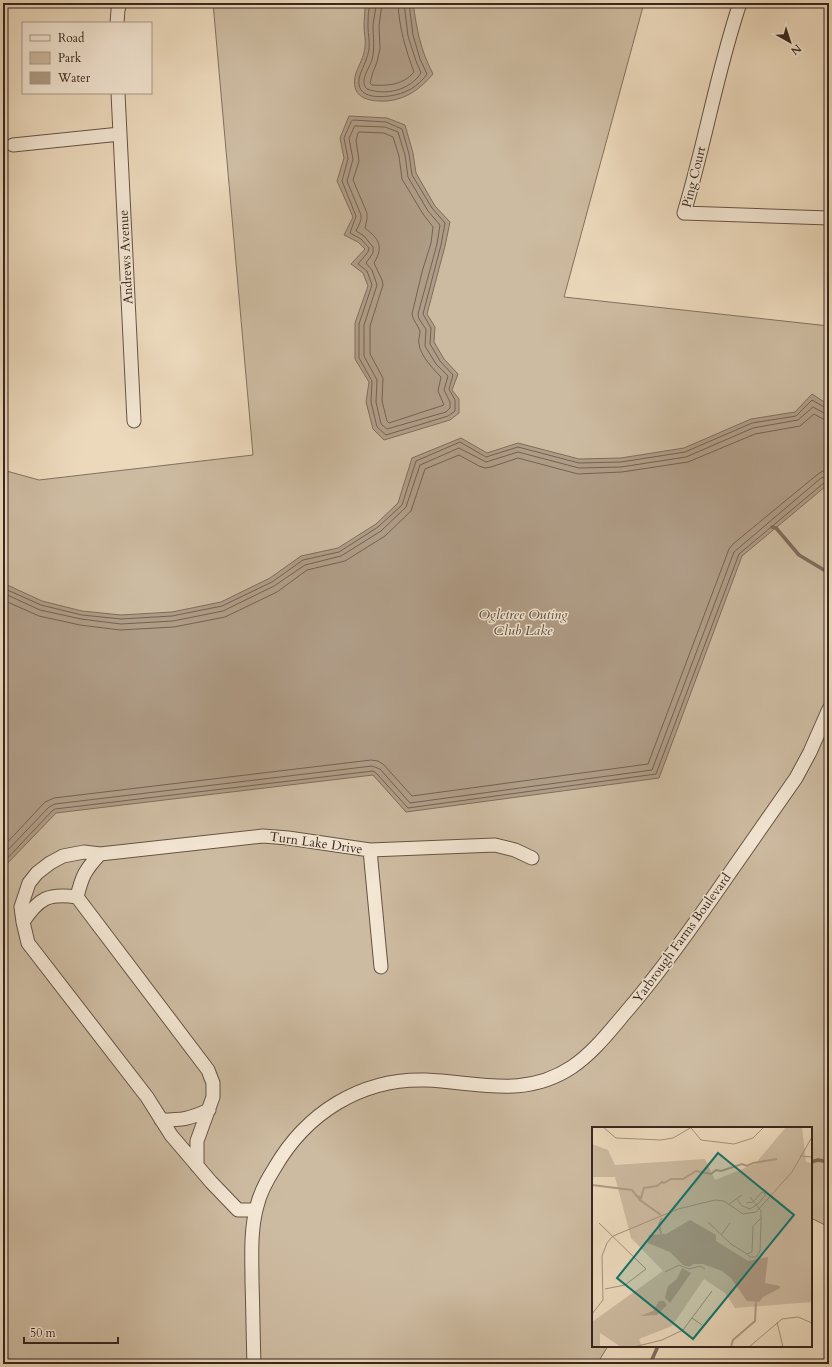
<svg xmlns="http://www.w3.org/2000/svg" width="832" height="1367" viewBox="0 0 832 1367" font-family="Cardo,serif">
	<style>
		.green { fill: #cdbba1; stroke: #827160 }
		.water { fill: #af9c86; stroke: #7f6d5c }
		.lines { fill: none; stroke-linecap: round; stroke-linejoin: round }
		.shore { stroke: #746252; stroke-width: 1 }
		.stream { stroke: #7f6d5c; stroke-width: 3.5 }
		.street-casing { stroke: #655446; stroke-width: 15 }
		.street { stroke: #f3e6d3; stroke-width: 13 }
		.labels { text-anchor: middle; dominant-baseline: central; stroke-width: 3; stroke-linejoin: round; paint-order: stroke }
		.street-label { font-size: 13px; fill: #38271e; stroke: #f3e6d3 }
		.water-label { font-size: 14px; font-style: italic; fill: #5c4a3d; stroke: #f3e6d3 }
		.inset-river { fill: none; stroke: #af9c86; stroke-width: 2 }
		.inset-road { fill: none; stroke: #a4927d; stroke-width: 1 }
		.view { fill: #0f766e; fill-opacity: 0.15; stroke: #0f766e; stroke-width: 2 }
		.inset-edge { fill: none; stroke: #38271e; stroke-width: 2 }
	</style>
	<rect width="100%" height="100%" fill="#ecd9bc"/>
	<filter id="stains"><feTurbulence type="fractalNoise" baseFrequency=".005" numOctaves="4"/><feColorMatrix values="0 0 0 0 .2 0 0 0 0 .09 0 0 0 0 .02 0 0 0 .5 -.17"/></filter>
	<radialGradient id="worn" r=".72"><stop offset=".6" stop-color="#630" stop-opacity="0"/><stop offset="1" stop-color="#630" stop-opacity=".3"/></radialGradient>
	<path class="green" d="M213,3H644L564,297L829,326V1227L811,1218V1128H593V1346H608L597,1364H3V470L39,480L253,455Z"/>
	<path class="water" d="M368,3H413C417,30 420,49 433,74C420,89 407,99 387,101C367,102 349,97 356,73C359,65 364,57 365,47C366,40 364,33 364,26C364,20 365,14 365,7Z
		M349,116L387,118L405,125L413,153L416,173L435,206L450,222L445,246L427,314L435,327L434,342L444,359L458,374L452,390L459,399V413L450,420L384,440L373,429L366,402L369,382L355,359V323L368,286L363,273L351,264L365,249L358,242L344,235L353,217L337,181L344,158L340,138Z
		M812,394L829,405V483L826,486L742,556L659,778L406,812L373,775L56,813L3,868V583L42,601L82,611L121,615L172,612L221,602L270,578L301,556L338,548L376,524L398,503L412,458L461,438L487,453L518,443L579,459L621,458L684,448L751,419L795,412Z"/>
	<g class="lines">
		<path class="shore" d="M371,3C371,5 370,7 369,9C368,14 368,22 368,27C368,34 370,42 369,49C368,58 363,66 360,75C354,96 373,98 389,96C405,94 418,87 427,74L420,59L413,35L409,3
			M376,3C376,10 374,17 373,25C373,37 375,48 372,60C369,69 359,81 367,89C386,96 410,90 421,73L416,61L408,36L404,3
			M382,3L379,26L380,49L377,62L373,72L370,83L372,85C388,86 403,85 414,72C406,50 399,28 398,3
			M353,120L386,122L402,129L409,154L412,175L432,208L445,223L441,245L423,314L431,328L430,344L440,361L453,375L449,389L455,400V411L448,416L386,435L377,427L371,402L372,381L359,358V324L372,285L367,271L358,264L368,252L369,248L361,239L350,233L356,216L342,181L348,159L344,138L351,122Z
			M355,126L385,127L398,132L405,155L408,177L428,211L440,225L437,244L418,314L419,319L426,329L425,346L436,364L448,376L444,390L450,402V408L446,412L387,429L381,424L376,402L377,380L364,356V325L377,285L372,270L366,263L373,253V247L364,236L356,231L361,220V215L347,181L353,159L349,139Z
			M360,132L384,133L393,137L399,156L402,179L423,214L433,227L431,243L422,272L412,314C413,321 418,325 420,331C420,335 418,340 419,344C420,355 433,369 441,377L438,391L444,405L389,423L387,421L382,401L383,378L370,354V326L383,285L382,280L374,263C384,246 379,239 365,228L367,219V213L353,180L359,161L356,140L358,133Z
			M3,588L41,605L82,615L121,619L172,616L222,606L272,582L303,560L339,552L378,527L402,505L416,461L460,442L486,457L518,447L579,463L621,462L685,452L752,423L796,416L812,400L826,408H829
			M3,593L40,610L81,619L121,624L173,621L223,611L274,586L305,565L341,556L381,531L406,507L420,465L459,448L486,462L518,452L579,468L621,467L686,457L753,428L798,420L813,407L824,413H829
			M3,600L39,616L80,625L120,630L174,627L225,617L277,592L307,570L345,561L385,536L411,511L425,469L459,455L479,466L485,468L491,467L518,458L578,474L622,472L688,462L755,434L800,426L814,414L823,419H829
			M3,847L45,802L54,798L371,760L378,761L383,764L412,796L648,764L729,549L733,544L818,474L823,471L829,470
			M3,855L49,807L55,804L372,766L380,769L410,803L652,770L734,552L821,478L829,476
			M3,863L52,811L55,809L373,771L376,773L408,808L656,774L739,554L825,482L829,481"/>
		<path class="stream" d="M772,527L776,528L799,555L829,573
			M811,1162L818,1160L829,1162
			M650,1364L658,1346"/>
		<g class="street-casing">
			<path id="street" d="M740,3C717,71 705,144 684,213L829,218
				M117,23L118,10L120,3
				M118,93L134,421
				M13,145L120,134
				M370,850L381,967
				M100,854L263,836L288,838L370,850L495,845L515,850L532,858
				M23,922C39,898 48,893 77,897
				M161,1120C183,1120 189,1119 209,1110
				M197,1166V1141L213,1097V1083L208,1070L77,897C82,876 85,870 100,854L84,852L63,856L50,863L37,873L29,883L21,907L23,922L28,943L147,1097L171,1135L211,1182L238,1210H256
				M254,1364C253,1337 253,1310 252,1282C252,1257 250,1231 257,1206C260,1193 267,1180 274,1169C306,1113 361,1078 426,1080C478,1082 524,1099 572,1067C593,1053 609,1032 626,1012C658,975 685,937 713,897C741,857 768,818 796,778L810,752L829,709"/>
		</g>
		<use href="#street" class="street"/>
	</g>
	<g class="labels">
		<g class="street-label">
			<text transform="translate(694 177) rotate(-76)">Ping Court</text>
			<text transform="translate(126 257) rotate(-93)">Andrews Avenue</text>
			<text transform="translate(316 843) rotate(8)">Turn Lake Drive</text>
			<text transform="translate(682 938) rotate(-54)">Yarbrough Farms Boulevard</text>
		</g>
		<g class="water-label">
			<text x="523" y="614">Ogletree Outing<tspan x="523" dy="16">Club Lake</tspan></text>
		</g>
	</g>
	<g transform="translate(592 1127)">
		<rect width="220" height="220" fill="#ecd9bc"/>
		<path d="M194,0H210L214,35L220,36V175L143,181L133,166L112,152L80,199L47,212L50,220H29L8,206V220H0V195L71,144L39,111L23,50H0V17L16,23L23,38L113,32L123,53L163,37Z" fill="#cdbba1"/>
		<path d="M98,93L124,108V114L156,134L176,130L173,156L188,159V161L171,170L167,175L155,174L139,151L130,144L111,137H102L97,140L91,138L78,125L56,116L57,108L74,107ZM90,141L99,146L78,176L73,171L76,159L85,152ZM67,174H72L75,178L65,188L48,189L61,184Z" fill="#af9c86"/>
		<path class="inset-river" d="M0,58L40,63L48,73L69,88M43,68L49,71L52,61L65,59L70,55L72,56L79,52H91L104,44L119,47L124,43L129,44L150,37L155,39L161,36L185,32M69,107L67,97L70,91M139,220L141,213L163,194L164,175"/>
		<path class="inset-road" d="M11,0L24,11L69,13L81,11L100,0M99,1L109,13L142,17L161,11L172,0M208,29L220,30M158,70L169,84V96L168,124L164,130H158L155,127L160,125L161,99L169,91M145,72L150,79L158,82L166,77L174,67L170,65L161,75L154,76M137,77L150,68M116,95L139,117L155,127M7,96L54,142L33,158L13,162M130,107L138,96M73,145L87,138L97,142L108,139L113,142M0,187L11,173L10,129L15,116L21,109L86,82L123,73L132,74L151,87L164,85L200,45L220,10M100,191L110,198M185,195L191,220M42,220L70,213L91,203L120,164M157,220L190,192L206,190L220,196"/>
		<path class="view" d="M126,26L202,88L101,212L25,151Z"/>
		<rect width="220" height="220" class="inset-edge"/>
	</g>
	<rect width="832" height="1367" fill="none" stroke="#ecd9bc" stroke-width="16"/>
	<rect x="4" y="4" width="824" height="1359" fill="none" stroke="#38271e" stroke-width="2"/>
	<rect x="8" y="8" width="816" height="1351" fill="none" stroke="#38271e"/>
	<rect x="22" y="22" width="130" height="72" fill="#f3e6d3" stroke="#a89a8b"/>
	<rect x="30" y="35" width="20" height="6" fill="#f3e6d3" stroke="#a89a8b"/>
	<text x="58" y="42" font-size="12" fill="#38271e">Road</text>
	<rect x="30" y="52" width="20" height="12" fill="#cdbba1" stroke="#a89a8b"/>
	<text x="58" y="62" font-size="12" fill="#38271e">Park</text>
	<rect x="30" y="72" width="20" height="12" fill="#af9c86" stroke="#a89a8b"/>
	<text x="58" y="82" font-size="12" fill="#38271e">Water</text>
	<g transform="translate(790 42) rotate(141)" stroke="#f3e6d3" stroke-width="3" paint-order="stroke">
	<path d="M0-3L7 15L0 10L-7 15Z" fill="#38271e"/>
	<text y="-6" font-size="11" font-weight="bold" text-anchor="middle" fill="#38271e">N</text>
	</g>
	<path d="M24 1337v6h94v-6" fill="none" stroke="#38271e" stroke-width="2"/>
	<text x="30" y="1337" font-size="12" fill="#38271e" stroke="#f3e6d3" stroke-width="3" paint-order="stroke">50 m</text>
	<rect width="100%" height="100%" filter="url(#stains)"/>
	<rect width="100%" height="100%" fill="url(#worn)"/>
</svg>
